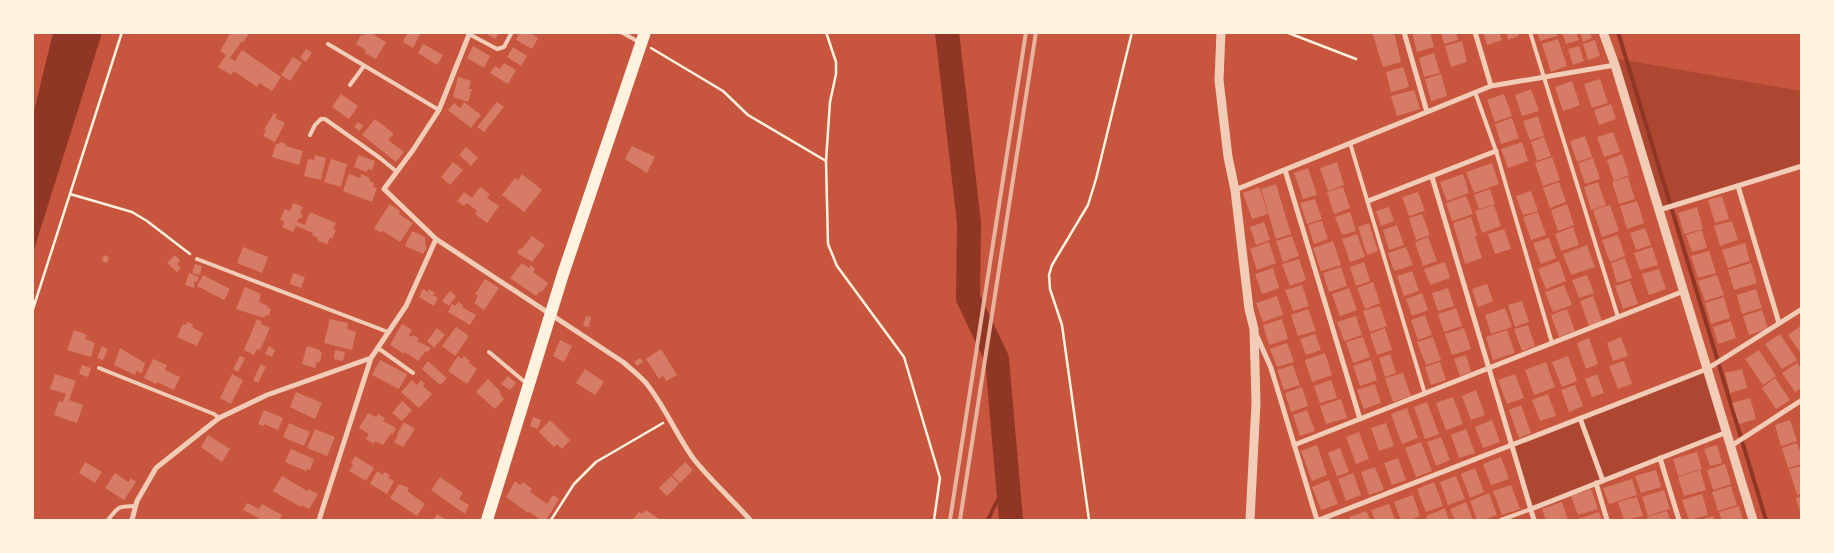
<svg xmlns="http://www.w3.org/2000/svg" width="1834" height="553" viewBox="0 0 1834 553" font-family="'Fira Sans Condensed',sans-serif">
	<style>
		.green { fill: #ae4732 }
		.water { fill: #8f3625 }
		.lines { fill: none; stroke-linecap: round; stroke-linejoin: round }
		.stream { stroke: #8f3625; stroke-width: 4 }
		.river { stroke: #8f3625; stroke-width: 24 }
		.building { fill: #d67c66 }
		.path { stroke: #fff3e0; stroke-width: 2.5 }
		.service { stroke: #f1ccb7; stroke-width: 4 }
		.minor { stroke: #f1ccb7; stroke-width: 5 }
		.tertiary { stroke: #f1ccb7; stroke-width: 9 }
		.primary { stroke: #fff3e0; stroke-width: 12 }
		.rail { stroke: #e9b49f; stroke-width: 4 }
	</style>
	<rect width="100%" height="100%" fill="#c8553d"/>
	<path class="green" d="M1613,58L1801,91V166L1659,210Z
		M1707,369L1727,432L1531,509L1512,445Z"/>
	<path class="water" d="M53,33H102L33,253V115Z"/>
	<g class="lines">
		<path class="stream" d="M1618,32L1766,520
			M988,520L996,503L1009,483"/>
		<path class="river" d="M947,32L969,223L968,298L997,359L1011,520"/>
	</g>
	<path class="building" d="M231,32H250L243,43L242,41L230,58L235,61L242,50L281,77L272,91L259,83L257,87L234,71L231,75L218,67L226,55L220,51Z
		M365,32H369L386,42L376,59L365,53L366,50L356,44L361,35L363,36Z
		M408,32H421L413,48L403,42Z
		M484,32H500L495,39Z
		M520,32H529L538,38L532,49L516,40Z
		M1372,32H1394L1401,62L1383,67Z
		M1412,32H1430L1434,47L1417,52Z
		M1441,32H1456L1458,40L1444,44Z
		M1483,32H1499L1502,40L1487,45Z
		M1506,32H1518L1519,36L1508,40Z
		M1537,32H1556L1557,36L1540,41Z
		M1562,32H1576L1579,40L1566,44Z
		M1580,32H1590L1592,38L1583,42Z
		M1558,39L1567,66L1551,72L1542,44Z
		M1595,40L1600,56L1588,60L1583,44Z
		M1462,41L1467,62L1451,67L1445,46Z
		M423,44L443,55L437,65L418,53Z
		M473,46L490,56L484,68L467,58Z
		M1579,46L1584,61L1573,65L1568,49Z
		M513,47L527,56L521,66L507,57Z
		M306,49L312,53L306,62L300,58Z
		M1434,53L1440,73L1424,77L1419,58Z
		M293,57L302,63L290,81L281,75Z
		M504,63L516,70L508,84L490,73L495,66L500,69Z
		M1403,67L1409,87L1391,92L1386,72Z
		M1441,74L1447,96L1431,101L1425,79Z
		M458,77L471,81L469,89H472L468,102L453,97Z
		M1600,79L1608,103L1592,108L1584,84Z
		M1572,81L1580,105L1563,111L1555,87Z
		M1531,89L1539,111L1522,116L1515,95Z
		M1414,90L1420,109L1397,116L1391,96Z
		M341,94L358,106L349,119L332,107Z
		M1504,94L1512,116L1495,122L1487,100Z
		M464,102L481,115L471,128L448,110L454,103L460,108Z
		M497,102L504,107L484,132L477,127Z
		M1611,104L1616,119L1599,125L1594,110Z
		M274,113L277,115L275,118L285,123L275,142L263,136L266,131L264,130Z
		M1538,116L1544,136L1530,140L1523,121Z
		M1512,118L1519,138L1501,144L1495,124Z
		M375,119L394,134L388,140L404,152L396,162L362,135Z
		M358,122L363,126L360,131L354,127Z
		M1613,132L1620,152L1604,157L1597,137Z
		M1585,136L1592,157L1577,162L1570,141Z
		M1544,137L1551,156L1537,161L1531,142Z
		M280,142L286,144V146L303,151L299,165L272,157L276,144H279Z
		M1522,142L1528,161L1508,168L1501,149Z
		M632,146L655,157L647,173L625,159Z
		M466,147L478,158L471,166L459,155Z
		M1622,154L1629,175L1614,181L1607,160Z
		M315,155L326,158L321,180L304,176L308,159L314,160Z
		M358,155L375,161L372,170L368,169L367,172L354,167Z
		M1552,157L1560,180L1543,186L1535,163Z
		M1593,158L1600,179L1585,184L1578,163Z
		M331,159L347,164L341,187L324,182Z
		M453,162L463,170L450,185L441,177Z
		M1337,162L1344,185L1328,191L1320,168Z
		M1492,163L1499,184L1474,193L1466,172Z
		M1308,168L1317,195L1303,199L1294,173Z
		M349,174L360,178L361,174L370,178L369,181L374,183L373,187L377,188L372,202L343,191Z
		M522,174L542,190L524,212L502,195L515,178L518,180Z
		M1463,174L1469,193L1447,201L1440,182Z
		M1628,177L1635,199L1619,204L1612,182Z
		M1559,182L1566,202L1550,208L1543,188Z
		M1598,182L1606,205L1591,210L1584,187Z
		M1276,184L1291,234L1276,239L1261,189Z
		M480,187L490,194L487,198L499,206L487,223L475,214L477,211L467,203L464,206L457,201L464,192L472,198Z
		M1259,187L1268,214L1252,219L1243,193Z
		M1343,187L1350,208L1334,214L1327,192Z
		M1490,189L1495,204L1479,209L1474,195Z
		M1531,191L1538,211L1523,215L1516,196Z
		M1418,192L1425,211L1409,216L1402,197Z
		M1466,196L1473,214L1452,221L1446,203Z
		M1722,196L1729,219L1715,223L1708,200Z
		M1315,199L1322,219L1307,224L1300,203Z
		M1637,201L1644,223L1627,229L1620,206Z
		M293,203L303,207L300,214H303L301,219L299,218L297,222L305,225L310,212L336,223L333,229L336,230L332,239L330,238L327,244L317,240L318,238L312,235L313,233L296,226L293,232L282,227L284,222L280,220L285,209L290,211Z
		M390,204L400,211L399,214L413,223L400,242L383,231L381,233L374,228Z
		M1567,204L1574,225L1558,231L1551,210Z
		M1494,205L1501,226L1482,233L1475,211Z
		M1610,205L1619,231L1602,237L1593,210Z
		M1389,207L1394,221L1381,226L1376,211Z
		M1697,207L1703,229L1684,234L1678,213Z
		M1350,212L1356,231L1342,235L1335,217Z
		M1538,212L1546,235L1531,240L1523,217Z
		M1422,214L1430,235L1416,240L1409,218Z
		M1471,217L1477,235L1475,236L1482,258L1465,264L1453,223Z
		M1322,221L1328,239L1314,244L1308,225Z
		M1732,221L1738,240L1720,246L1714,226Z
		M1264,222L1270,240L1256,245L1250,227Z
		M1369,223L1378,251L1367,255L1358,227Z
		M1397,225L1404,245L1389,250L1383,230Z
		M1573,227L1579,245L1561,251L1555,234Z
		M1645,228L1651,245L1636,250L1630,233Z
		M1504,229L1511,249L1495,254L1488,234Z
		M1702,230L1707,248L1692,252L1686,235Z
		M412,231L425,237L426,249L423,254L405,246Z
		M1357,234L1365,257L1350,262L1342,239Z
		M1618,235L1625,256L1610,262L1602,240Z
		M532,236L545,245L532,262L517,253L520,248L522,249Z
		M1292,236L1299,256L1283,262L1276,241Z
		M1428,237L1437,261L1423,266L1415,242Z
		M1549,238L1556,258L1541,264L1533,243Z
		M1333,241L1341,265L1321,271L1313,248Z
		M1269,242L1276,263L1257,270L1250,249Z
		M1745,243L1750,261L1728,268L1722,250Z
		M1587,245L1595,267L1571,275L1563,254Z
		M243,247L268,257L262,273L237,263Z
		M1406,247L1413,265L1394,271L1388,253Z
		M1652,247L1658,265L1640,270L1634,253Z
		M1709,251L1716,273L1698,278L1691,256Z
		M104,255L109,257L107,263L102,261Z
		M175,255L180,261L177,264L181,268L177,272L167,263Z
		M1625,258L1632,278L1617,283L1611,263Z
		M1299,259L1306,280L1290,286L1282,264Z
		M1559,261L1566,281L1546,289L1538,269Z
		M1364,262L1370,281L1356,286L1350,267Z
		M1445,262L1450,278L1430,285L1424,269Z
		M522,263L529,268L531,265L535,269L533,272L548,283L542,292L540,291L536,296L510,278Z
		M1751,263L1757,283L1734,290L1728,270Z
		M195,264L202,266L200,275L192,273Z
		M1341,267L1347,286L1329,292L1323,273Z
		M1273,268L1279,288L1262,294L1255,274Z
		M1659,269L1666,289L1649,295L1642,274Z
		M1412,271L1419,291L1404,296L1397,276Z
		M189,273L199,277L197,282L194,281V288L185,285Z
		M293,273L305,277L301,288L290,284Z
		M203,275L230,289L224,300L197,286Z
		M1587,275L1594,293L1579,298L1572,280Z
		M1717,275L1724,295L1705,301L1698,281Z
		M485,279L499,288L484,310L474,303L478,296L475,294Z
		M1630,281L1638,304L1623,309L1615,286Z
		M1373,282L1380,303L1365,309L1357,288Z
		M1487,284L1493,301L1478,307L1472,289Z
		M1302,285L1309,306L1293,311L1285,290Z
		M1564,285L1572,305L1553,312L1545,292Z
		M245,287L261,294L259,302L268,306L267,307L271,309L269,316L266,315L264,318L236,309Z
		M1349,288L1357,310L1340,316L1332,294Z
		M1448,288L1454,306L1438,311L1432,293Z
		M423,289L428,292L429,289L435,293L433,295L438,298L434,306L419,297Z
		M1756,289L1762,308L1742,314L1737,295Z
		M450,291L456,296L449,306L442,301Z
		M1422,293L1428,310L1412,316L1406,299Z
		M1277,296L1283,315L1263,322L1256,303Z
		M1593,296L1602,321L1589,326L1580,301Z
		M1724,297L1730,318L1711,324L1705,303Z
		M1522,301L1529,322L1515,327L1508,305Z
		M458,302L463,305L462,307L476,315L470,325L448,312L452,304L455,306Z
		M1380,306L1387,326L1370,332L1363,311Z
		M1456,308L1462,326L1444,332L1438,314Z
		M1505,308L1512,327L1491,334L1485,315Z
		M1308,309L1316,331L1298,336L1291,315Z
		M1567,309L1575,331L1559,337L1551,315Z
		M1762,310L1768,329L1749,335L1743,316Z
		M1425,315L1432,335L1418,340L1411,320Z
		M586,316L591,317L589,327L583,326Z
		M1356,316L1362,335L1344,341L1337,322Z
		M257,319L262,322L261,324L270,328L260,350L257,349L254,355L244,350Z
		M330,319L348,323L347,329L356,332L352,350L324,343Z
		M1282,319L1288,339L1269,345L1263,325Z
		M1731,321L1736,338L1718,344L1713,327Z
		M187,322L193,324L192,327L203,333L197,346L177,337L183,324L186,325Z
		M402,324L412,330L409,335L412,337L414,335L419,339L417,341L431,348L428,352L426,351L418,361L405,352L404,354L390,345Z
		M1528,325L1535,346L1522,351L1514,329Z
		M1802,325V355L1788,335Z
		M456,327L469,336L455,356L442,346Z
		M437,328L445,335L434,348L427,341Z
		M1385,328L1392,350L1377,355L1370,334Z
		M1464,328L1471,349L1452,355L1445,334Z
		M74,330L87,335L85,339L95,343L91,357L67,350Z
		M1507,330L1515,353L1493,360L1486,337Z
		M1315,334L1321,350L1306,355L1300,339Z
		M1780,334L1797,360L1782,369L1765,344Z
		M1363,337L1370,357L1353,363L1346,342Z
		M1433,337L1441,360L1426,365L1417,342Z
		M1621,337L1628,356L1613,361L1607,343Z
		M1589,338L1598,364L1586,369L1577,343Z
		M560,340L572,346L564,362L553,356Z
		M1287,343L1294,362L1277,367L1270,349Z
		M102,346L108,349L103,360L97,358Z
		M269,346L275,350L272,357L265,354Z
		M307,346L320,350V352L322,353L320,362H317L315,368L302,364Z
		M120,348L145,363L142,373L136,371L135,375L114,365Z
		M661,349L677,375L666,381L663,376L659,379L646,359Z
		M335,350L345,352L343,361L334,359Z
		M1759,350L1776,376L1763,385L1745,359Z
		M1325,353L1332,375L1312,382L1305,360Z
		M1390,354L1396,373L1385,377L1379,358Z
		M1466,355L1471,372L1460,376L1454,359Z
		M240,356L245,358L238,372L233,369Z
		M458,356L462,359L464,356L470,361L469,363L477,369L467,384L448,371Z
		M1568,356L1577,381L1562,387L1552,362Z
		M640,358L643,362L637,366L634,362Z
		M153,359L167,365L165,370L180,377L174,390L157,382L156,384L144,378Z
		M380,360L407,374L399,389L372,375Z
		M1371,360L1377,380L1360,386L1353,366Z
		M428,361L447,378L440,385L422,369Z
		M1624,361L1632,384L1618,389L1609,366Z
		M1440,362L1446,380L1431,385L1425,367Z
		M1546,362L1555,387L1534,395L1525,370Z
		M1797,363L1802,370V388L1795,392L1782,373Z
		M261,364L266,367L258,383L253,380Z
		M82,365L91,368L88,377L79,374Z
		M1293,365L1300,385L1284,390L1277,370Z
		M585,369L604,382L595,395L576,383Z
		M1742,369L1747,388L1730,393L1725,373Z
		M1403,373L1411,396L1393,402L1385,378Z
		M55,374L76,381L69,400L83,405L77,423L54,415L59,401L63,402L66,394L50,389Z
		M232,374L243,380L231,404L220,398Z
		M1515,374L1524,398L1507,404L1498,380Z
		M1597,374L1604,393L1592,397L1585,379Z
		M508,376L516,383L510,390L501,384Z
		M1775,378L1790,400L1776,409L1762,388Z
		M488,379L501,392L500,394L504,399L495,409L476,392Z
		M412,380L417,385L421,380L425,384L423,386L432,394L419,408L401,392Z
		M1331,380L1337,398L1320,403L1314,386Z
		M1375,384L1381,403L1364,409L1357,390Z
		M1575,385L1583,406L1569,412L1561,390Z
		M1302,387L1308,406L1291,412L1285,393Z
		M1476,390L1485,415L1471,420L1462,396Z
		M296,392L322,403L315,419L290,407Z
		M1548,394L1556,416L1540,421L1532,400Z
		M1453,397L1463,424L1446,430L1436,403Z
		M1750,398L1756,419L1739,424L1732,403Z
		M1341,399L1347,418L1326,424L1320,406Z
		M402,401L412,410L402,421L392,413Z
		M1427,402L1439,434L1425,439L1414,407Z
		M1521,405L1531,433L1519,438L1509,410Z
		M1407,408L1418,438L1402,444L1391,414Z
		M264,410L283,418L278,430L264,424V426L258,424Z
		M1307,410L1315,431L1300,436L1293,415Z
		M368,413L376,417L378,414L385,418L383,421L396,428L393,434L391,433L383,445L375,441L374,444L366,439L369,434L359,428Z
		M533,417L541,420L538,429L530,426Z
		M550,420L570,440L562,449L557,444L554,447L539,432Z
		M1492,420L1500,442L1483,448L1475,427Z
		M1790,420L1797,441L1781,446L1775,425Z
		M404,422L415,429L403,447L394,442L398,435L397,434Z
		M289,423L310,432L304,446L283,437Z
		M1386,423L1394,446L1379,451L1371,428Z
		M315,429L335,437L327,456L307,448Z
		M1466,429L1475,453L1459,458L1451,435Z
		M1359,432L1369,459L1356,464L1346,437Z
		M208,435L230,449L222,462L201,447Z
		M1441,437L1450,460L1436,466L1427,442Z
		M1421,442L1432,471L1416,477L1405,448Z
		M1797,443L1802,456V464L1788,468L1782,448Z
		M1317,445L1327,475L1312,481L1301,451Z
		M1717,445L1722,463L1710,466L1704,449Z
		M1340,448L1349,472L1337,476L1328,453Z
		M291,449L314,459L310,470L307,469L306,471L285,462Z
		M1697,452L1702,469L1678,476L1673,459Z
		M355,456L374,468L366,481L349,471L353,465L351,463Z
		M1501,457L1509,479L1491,485L1483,464Z
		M1398,458L1406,480L1392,485L1384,463Z
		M85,462L102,472L95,483L79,473Z
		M685,462L693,470L680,483L672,475Z
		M1725,464L1731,484L1713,490L1707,470Z
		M1802,466V494L1797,495L1789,469Z
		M1375,467L1384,490L1369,495L1361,472Z
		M1475,468L1484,492L1470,498L1461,474Z
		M1656,470L1661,487L1641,493L1635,476Z
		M1700,470L1706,490L1684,496L1678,477Z
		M377,471L383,475L384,472L390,475L388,478L394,481L387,494L370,484Z
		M115,473L128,482L131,478L136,482L124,500L105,488Z
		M1353,473L1361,495L1346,501L1338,479Z
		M282,476L307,491L308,489L318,494L309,509L302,505L301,507L273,491Z
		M671,476L679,484L667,496L659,488Z
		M1456,476L1465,499L1448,505L1440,482Z
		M440,477L463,493L459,499L469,505L465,514L431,490Z
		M1632,479L1637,495L1609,504L1603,488Z
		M1329,480L1338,504L1321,510L1312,487Z
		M515,481L520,485L523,482L532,489L530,492L547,504L553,495L559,499L546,520H541L529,512L528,513L506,497Z
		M1434,482L1443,506L1426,512L1417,489Z
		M399,484L409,488L407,491L425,504L417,516L390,498Z
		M1511,485L1520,509L1502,515L1493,491Z
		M1731,486L1737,505L1718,511L1712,492Z
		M1591,489L1598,509L1578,515L1571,496Z
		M1664,490L1670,509L1648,516L1642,497Z
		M1489,493L1497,515L1483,520H1477L1470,501Z
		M1702,494L1708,515L1689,520L1682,500Z
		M1413,495L1420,516L1409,520H1401L1394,502Z
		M1802,496V515H1801L1796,498Z
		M1637,497L1643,516L1624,520L1618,502Z
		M1466,502L1473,520H1455L1450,509Z
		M1562,502L1568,520H1546L1542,509Z
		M247,503L259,509L262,504L282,515L279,520H262L243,510Z
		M1389,504L1395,520H1375L1371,510Z
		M1739,506L1743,520H1722L1719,512Z
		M1445,508L1449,520H1427L1426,516Z
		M646,510L659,519L658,520H632L639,512L642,514Z
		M1366,511L1370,520H1350L1349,517Z
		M1667,511L1670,520H1648L1647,517Z
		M1599,512L1602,520H1574Z
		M437,514L447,520H433Z
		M1713,516L1715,520H1699Z"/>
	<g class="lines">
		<path class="path" d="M826,32L836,62V74L830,102L826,161L828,244L837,266L904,357L940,478L934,520
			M1286,32L1356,59
			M651,48L723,91L748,115L826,161
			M70,194L132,212L147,221L190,254
			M32,312L122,32
			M551,520L574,484L596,462L663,423
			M1089,520L1062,325L1050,289L1049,275L1052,265L1088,205L1096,179L1132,32"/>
		<path class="service" d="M621,32L639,42
			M1530,32L1618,317
			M469,34L497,49L504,47L512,32
			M328,44L439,110
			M350,85L364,66
			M1475,92L1496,151L1552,343
			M310,135L315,125L321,119H325L380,158L397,172
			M1350,143L1425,394
			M197,259L388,332
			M378,348L413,373
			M489,352L526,383
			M99,368L214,414L219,418
			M108,520C120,505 117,507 136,506
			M1501,520L1531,509"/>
		<path class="minor" d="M470,32L439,110L413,150L384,189L436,239L623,362C631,369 639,375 646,383C664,405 676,434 693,458C710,480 732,499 750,520
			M1404,32L1427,112
			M1475,32L1491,86
			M1285,170L1360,419
			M1432,177L1534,520
			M1738,186L1779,323
			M1235,190L1491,86L1615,65
			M1368,201L1496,151
			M1659,210L1802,166
			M1256,334L1271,368L1317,520
			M1580,418L1603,481
			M1294,445L1684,291
			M1731,446L1802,400
			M1660,458L1679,520
			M1596,483L1607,520
			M1531,509L1727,432
			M132,520L137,501L156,468L219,418L267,395L371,358
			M319,520L371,358L406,306L436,239
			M1319,520L1707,369L1802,309"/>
		<path class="tertiary" d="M1221,32L1219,80L1228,157L1235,190L1249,309L1254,329L1256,403L1250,520
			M1603,32L1615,65L1753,520"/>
		<path class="primary" d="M487,520L563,274L645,32"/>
		<path class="rail" d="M950,520L1026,32
			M960,520L1036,32"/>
	</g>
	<rect width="1834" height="553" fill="none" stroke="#fff3e0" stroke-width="68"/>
</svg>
